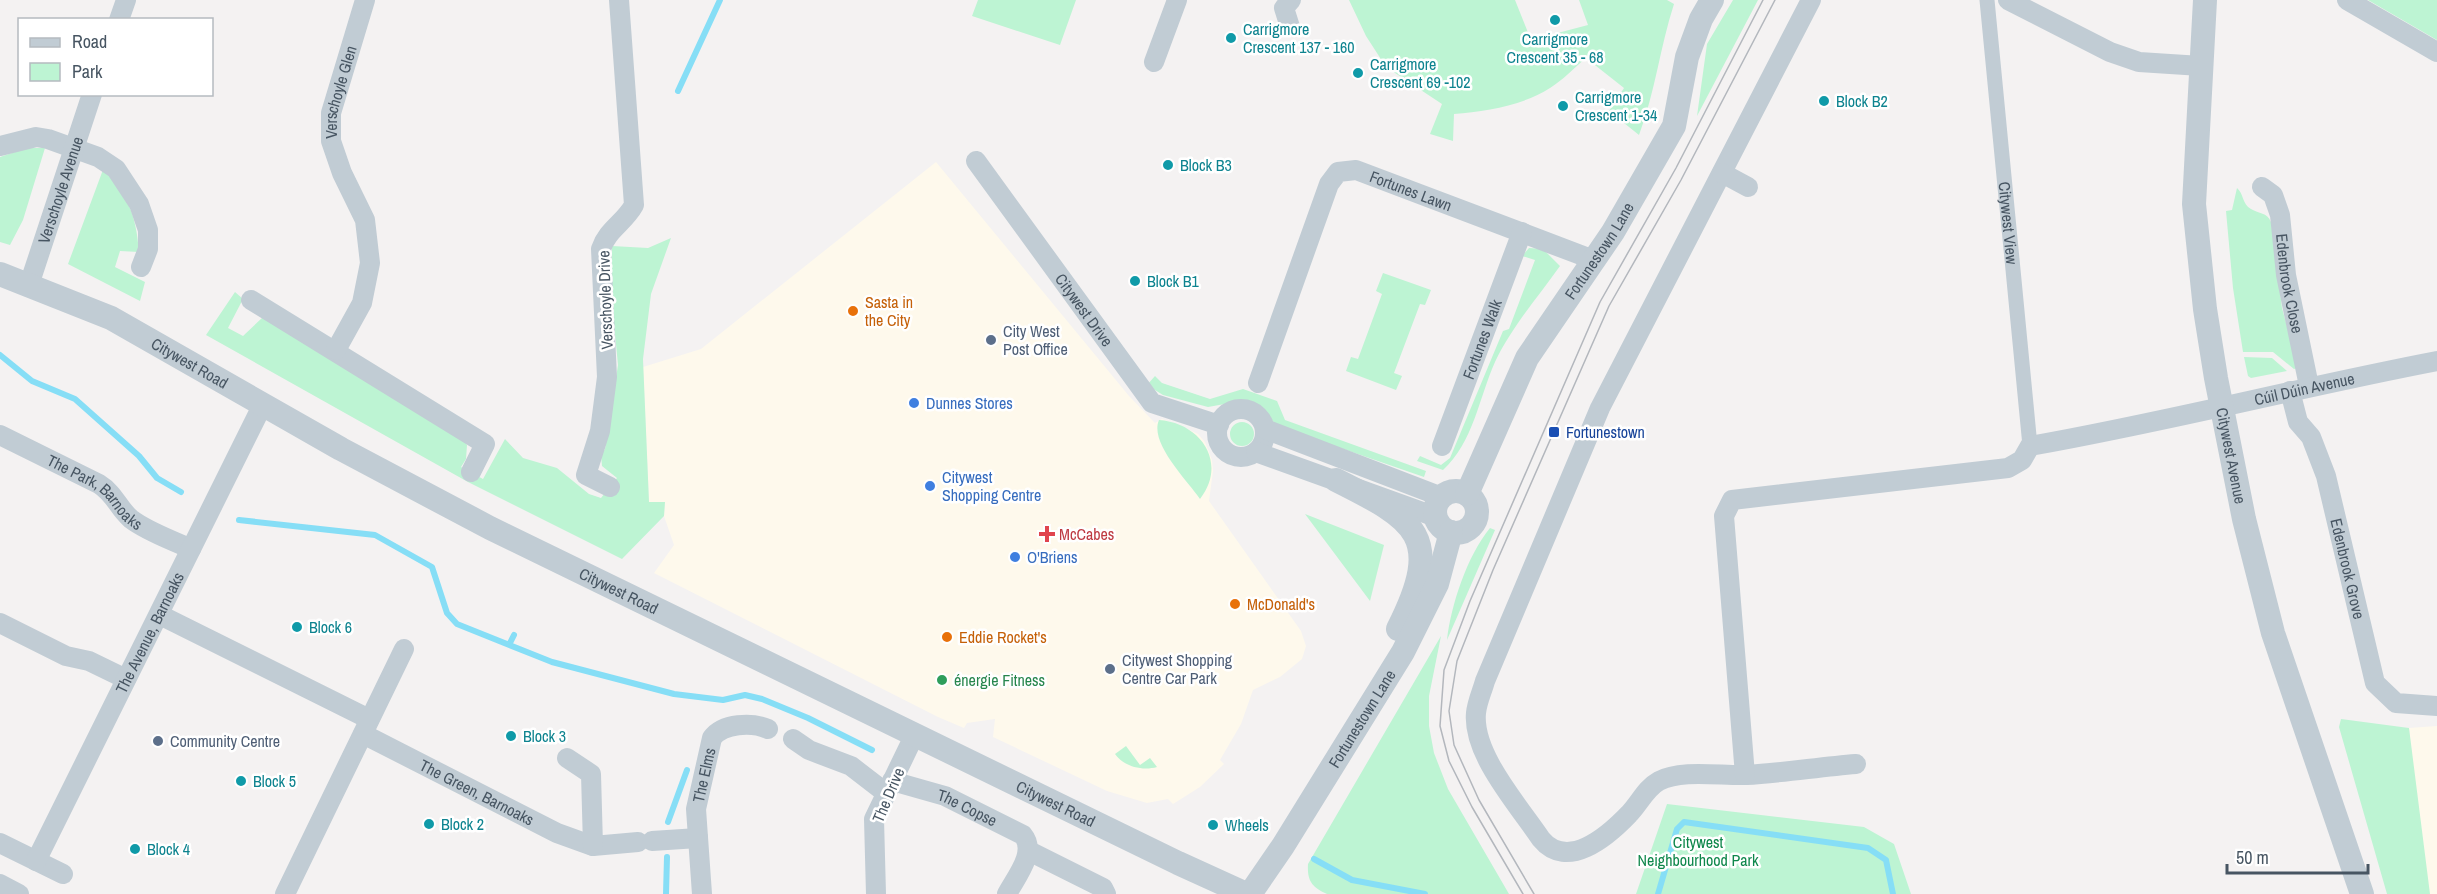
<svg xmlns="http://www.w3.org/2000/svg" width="2437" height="894" viewBox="0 0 2437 894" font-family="'Archivo Narrow',sans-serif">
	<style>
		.commercial { fill: #fef9ec }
		.green { fill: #bdf4d3 }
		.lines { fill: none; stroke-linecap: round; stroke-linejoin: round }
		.stream { stroke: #86def6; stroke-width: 6 }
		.pedestrian { stroke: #c1ccd4; stroke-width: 15 }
		.minor { stroke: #c1ccd4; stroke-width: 20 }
		.tertiary { stroke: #c1ccd4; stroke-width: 24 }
		.tram { stroke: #b3b7bd; stroke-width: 1.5 }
		.culture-dot { fill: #0f9aa8; stroke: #fff; stroke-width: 2 }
		.food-dot { fill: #e8710a; stroke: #fff; stroke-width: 2 }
		.service-dot { fill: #5c6f8a; stroke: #fff; stroke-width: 2 }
		.shop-dot { fill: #3f7fe0; stroke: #fff; stroke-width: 2 }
		.transit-dot { fill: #1a4fb4; stroke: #fff; stroke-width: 2 }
		.health-dot { fill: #e0444e; stroke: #fff; stroke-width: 2 }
		.leisure-dot { fill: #2e9e5b; stroke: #fff; stroke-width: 2 }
		.labels { text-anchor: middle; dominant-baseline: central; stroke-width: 5; stroke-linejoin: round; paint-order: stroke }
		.culture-label { font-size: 16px; fill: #0d838f; stroke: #fff; text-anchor: start }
		.street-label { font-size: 16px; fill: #475562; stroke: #fff }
		.food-label { font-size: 16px; fill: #c56008; stroke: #fff; text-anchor: start }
		.service-label { font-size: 16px; fill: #4e5e75; stroke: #fff; text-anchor: start }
		.shop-label { font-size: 16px; fill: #366cbe; stroke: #fff; text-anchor: start }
		.transit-label { font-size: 16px; fill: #164399; stroke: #fff; text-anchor: start }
		.health-label { font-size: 16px; fill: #be3a42; stroke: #fff; text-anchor: start }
		.leisure-label { font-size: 16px; fill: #27864d; stroke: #fff; text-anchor: start }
		.park-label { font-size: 16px; fill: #0e874b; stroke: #fff }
	</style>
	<rect width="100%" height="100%" fill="#f4f2f2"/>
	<path class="commercial" d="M936,162L1129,396L1155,423L1162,419L1181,426L1198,434L1205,442L1212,460L1213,471L1209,501L1301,631L1306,646L1302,659L1280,677L1253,690L1241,724L1220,760L1224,764L1200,787L1173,804L1168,799L1147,803L1107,791L993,737L995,719L967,723L964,728L938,717L654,573L674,545L664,516L665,502H649L643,367L701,349Z
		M2437,726V894H2426L2409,728Z"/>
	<path class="green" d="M978,0H1076L1060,45L972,16Z
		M1349,0H1515L1531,40L1588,25L1579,0H1667L1674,4C1660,47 1655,93 1639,135L1609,111L1624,88L1586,58C1574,68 1563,80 1550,88C1522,106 1486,111 1454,114L1453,141L1430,134L1442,104L1386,67L1366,36Z
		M1733,0H1758L1697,116L1707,44Z
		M2368,0H2437V40Z
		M27,148H45L23,220L10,245L0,242V157Z
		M104,167C128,197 136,214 139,252L120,251L115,267L145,282L140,301L68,264Z
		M2237,188C2244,194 2242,204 2251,209C2259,214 2267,212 2271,222L2282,308L2298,368L2294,369L2273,352H2243L2233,288L2226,211L2232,210Z
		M671,238L651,294L643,359L649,502H665L664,516L622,559L468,482L206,335L235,292L243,299L228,328L243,336L263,317L460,435L467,445L466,459L461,467L483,479L505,439L523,458L557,468L589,494L601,498L617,478L602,466L601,455L605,449L618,365L611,293L612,246L648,248Z
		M1529,248L1543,249L1560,266C1538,297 1511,328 1495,362C1479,398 1473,443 1443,470L1417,461L1420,456L1441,465L1450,458L1503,331L1509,329L1535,260L1522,256Z
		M1383,273L1431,290L1425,305L1420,304L1394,373L1402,376L1396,390L1346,371L1351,357L1358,359L1382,294L1376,291Z
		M2244,357L2272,358L2287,371L2251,378L2248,376Z
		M1155,376L1162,383L1210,399L1243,389L1277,401L1285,420L1426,471L1424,477L1277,426L1263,410L1247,400L1208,407L1163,395L1147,385Z
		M1159,420C1201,423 1228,463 1200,499C1187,480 1149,443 1159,420Z
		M1230 434a12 12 0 1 1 24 0a12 12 0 1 1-24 0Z
		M1305,514L1384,545L1370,601Z
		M1490,528L1495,530L1447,640C1451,605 1467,556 1490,528Z
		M1441,636L1429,696V726L1434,753L1448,789L1509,894H1327C1312,887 1307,881 1308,864Z
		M2341,719L2409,728L2430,894H2387L2339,727Z
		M1126,746L1140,765L1150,758L1157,767C1143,771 1124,767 1115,754Z
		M1667,804L1864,827L1894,844L1911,894H1636Z"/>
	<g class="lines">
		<path class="stream" d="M678,91L720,0
			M0,355L32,381L75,399L139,456L157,478L181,492
			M239,520L375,535L432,567L447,613L457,624L552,662L674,694L723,700L745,695L762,699L808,718L872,750
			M510,643L514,635
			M668,822L687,770
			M1314,859L1352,880L1425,894
			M666,894L667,857
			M1658,894L1677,829L1684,822L1868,848L1886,860L1893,894"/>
		<path class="pedestrian" id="s1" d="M1987,0L2030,446"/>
		<g class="minor">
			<path d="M1811,0L1600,408L1485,681C1482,692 1477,702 1476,713C1472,754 1519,806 1541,839C1567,871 1607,837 1629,814C1639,804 1646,788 1659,781C1681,769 1721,776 1746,775C1782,773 1819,767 1856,764"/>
			<path d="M2008,0L2110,52L2139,62L2201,66"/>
			<path d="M2347,0L2437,52"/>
			<path d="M119,20L126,0"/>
			<path d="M1290,27L1284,8L1291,0"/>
			<path d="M1154,62L1177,0"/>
			<path d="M0,146L36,137L48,139L98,157L116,169L139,204L148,230V249L141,267"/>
			<path id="s2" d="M976,161L1152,403L1219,425"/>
			<path d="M1722,173L1748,187"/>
			<path id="s3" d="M2262,187L2273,195L2280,215L2286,275L2309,386"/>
			<path id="s4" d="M29,285L92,94"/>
			<path d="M251,300L485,444L471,472"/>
			<path id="s5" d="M336,350L362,303L370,263L365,220L342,173L331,141V113L365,0"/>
			<path id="s6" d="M1258,383L1329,184L1338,172L1356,170L1594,260"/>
			<path id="s7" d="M2290,391L2298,422L2311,437L2326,476L2375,683L2396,703L2437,706"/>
			<circle cx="1241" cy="433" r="24"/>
			<path d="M1265,429L1442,497"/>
			<path id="s8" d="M0,435L99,484C115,494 118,508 131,519C148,532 172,540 191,549"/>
			<path id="s9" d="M1442,446L1522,232"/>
			<path d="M1256,452L1436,517"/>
			<path d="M610,487L586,475L600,431L607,377L601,249C607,230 624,223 634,205L619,0"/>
			<path d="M160,615L369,719"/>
			<path d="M0,623L66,656L89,661L126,679"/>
			<path id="s10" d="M363,734L557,833L593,846L638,842"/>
			<path d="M793,739L809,750L851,766L886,793"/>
			<path d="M567,758L591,774L593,846"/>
			<path id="s11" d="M1745,775L1724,516L1732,500L2008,468L2022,460L2030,446C2167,422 2301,387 2437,361"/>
			<path id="s12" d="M892,781L945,796L1023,835C1037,852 1016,877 1007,894"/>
			<path d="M652,841L698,838"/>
			<path d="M0,843L63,874"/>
			<path d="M1029,851L1103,888L1106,894"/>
			<path id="s13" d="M36,861L263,404"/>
			<path d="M0,884L19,894"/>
			<path d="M285,894L404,649"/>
			<path id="s14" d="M702,894L696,809L712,738C723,723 752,722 768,729"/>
			<path d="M876,894L874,819L915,734"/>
		</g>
		<g class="tertiary">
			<path id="s15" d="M2205,0L2194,204L2205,309L2216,378L2244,519L2273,633L2362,894"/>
			<path id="s16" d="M0,274L111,318L341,449L490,528L1178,863L1246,894"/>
			<path d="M1336,480C1416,520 1445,536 1398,629"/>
			<circle cx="1456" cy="512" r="21"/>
			<path id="s17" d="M1467,494L1527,358L1613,232L1674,126L1687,57L1701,19L1712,0"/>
			<path id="s18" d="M1250,894L1283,846L1403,652L1437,584L1451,532"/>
		</g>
		<path class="tram" d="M1523,894L1472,807L1449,761L1440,726L1444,670L1470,601L1600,302L1676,168L1763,0
			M1534,894L1479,800L1454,745L1449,711L1457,661L1493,570L1609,306L1681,180L1775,0"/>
	</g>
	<g class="culture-dot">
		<circle cx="1555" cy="20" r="6"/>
		<circle cx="1231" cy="38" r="6"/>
		<circle cx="1358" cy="73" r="6"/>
		<circle cx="1824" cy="101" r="6"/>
		<circle cx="1563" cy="106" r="6"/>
		<circle cx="1168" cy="165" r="6"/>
		<circle cx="1135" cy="281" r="6"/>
		<circle cx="297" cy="627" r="6"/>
		<circle cx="511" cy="736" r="6"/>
		<circle cx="241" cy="781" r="6"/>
		<circle cx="429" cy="824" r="6"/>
		<circle cx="1213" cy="825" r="6"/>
		<circle cx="135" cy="849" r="6"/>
	</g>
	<g class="food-dot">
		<circle cx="853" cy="311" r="6"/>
		<circle cx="1235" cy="604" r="6"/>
		<circle cx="947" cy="637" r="6"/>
	</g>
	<g class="service-dot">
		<circle cx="991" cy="340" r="6"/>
		<circle cx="1110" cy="669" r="6"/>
		<circle cx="158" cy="741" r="6"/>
	</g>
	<g class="shop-dot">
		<circle cx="914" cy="403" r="6"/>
		<circle cx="930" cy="486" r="6"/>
		<circle cx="1015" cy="557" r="6"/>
	</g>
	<rect class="transit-dot" x="1548" y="426" width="12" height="12" rx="3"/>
	<path class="health-dot" d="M1044 525h6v6h6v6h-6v6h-6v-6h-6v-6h6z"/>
	<circle class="leisure-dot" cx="942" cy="680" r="6"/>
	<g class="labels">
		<g class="culture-label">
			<text x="1243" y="29">Carrigmore<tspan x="1243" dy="18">Crescent 137 - 160</tspan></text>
			<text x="1555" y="39" text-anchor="middle">Carrigmore<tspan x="1555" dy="18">Crescent 35 - 68</tspan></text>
			<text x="1370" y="64">Carrigmore<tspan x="1370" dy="18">Crescent 69 -102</tspan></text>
			<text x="1575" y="97">Carrigmore<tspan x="1575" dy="18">Crescent 1-34</tspan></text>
			<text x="1836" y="101">Block B2</text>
			<text x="1180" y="165">Block B3</text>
			<text x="1147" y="281">Block B1</text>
			<text x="309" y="627">Block 6</text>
			<text x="523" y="736">Block 3</text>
			<text x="253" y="781">Block 5</text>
			<text x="441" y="824">Block 2</text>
			<text x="1225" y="825">Wheels</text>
			<text x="147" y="849">Block 4</text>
		</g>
		<g class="street-label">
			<text stroke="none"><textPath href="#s5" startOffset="274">Verschoyle Glen</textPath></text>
			<text stroke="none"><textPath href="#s4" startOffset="100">Verschoyle Avenue</textPath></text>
			<text stroke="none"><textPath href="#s6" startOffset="303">Fortunes Lawn</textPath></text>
			<text stroke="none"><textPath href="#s1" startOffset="224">Citywest View</textPath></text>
			<text stroke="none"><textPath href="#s17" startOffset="278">Fortunestown Lane</textPath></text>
			<text stroke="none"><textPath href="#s3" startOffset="104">Edenbrook Close</textPath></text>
			<text transform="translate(605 300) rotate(-92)">Verschoyle Drive</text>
			<text stroke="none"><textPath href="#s2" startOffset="184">Citywest Drive</textPath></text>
			<text stroke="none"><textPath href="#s9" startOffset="114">Fortunes Walk</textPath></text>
			<text stroke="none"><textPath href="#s16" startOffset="210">Citywest Road</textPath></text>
			<text stroke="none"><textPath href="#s11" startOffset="868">Cúil Dúin Avenue</textPath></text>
			<text stroke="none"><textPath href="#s15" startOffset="459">Citywest Avenue</textPath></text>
			<text stroke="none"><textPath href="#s8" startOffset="112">The Park, Barnoaks</textPath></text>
			<text stroke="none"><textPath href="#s7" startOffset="189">Edenbrook Grove</textPath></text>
			<text stroke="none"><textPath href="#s16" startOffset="696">Citywest Road</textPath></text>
			<text stroke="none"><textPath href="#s13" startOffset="255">The Avenue, Barnoaks</textPath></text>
			<text stroke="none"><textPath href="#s18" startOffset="208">Fortunestown Lane</textPath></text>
			<text stroke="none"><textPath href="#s14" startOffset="120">The Elms</textPath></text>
			<text stroke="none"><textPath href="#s10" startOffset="128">The Green, Barnoaks</textPath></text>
			<text transform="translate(888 795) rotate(-67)">The Drive</text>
			<text stroke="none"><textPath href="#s16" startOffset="1182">Citywest Road</textPath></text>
			<text stroke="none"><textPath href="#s12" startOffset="80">The Copse</textPath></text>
		</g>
		<g class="food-label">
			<text x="865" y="302">Sasta in<tspan x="865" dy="18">the City</tspan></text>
			<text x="1247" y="604">McDonald's</text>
			<text x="959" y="637">Eddie Rocket's</text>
		</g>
		<g class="service-label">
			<text x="1003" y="331">City West<tspan x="1003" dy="18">Post Office</tspan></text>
			<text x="1122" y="660">Citywest Shopping<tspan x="1122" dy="18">Centre Car Park</tspan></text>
			<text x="170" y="741">Community Centre</text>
		</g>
		<g class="shop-label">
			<text x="926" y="403">Dunnes Stores</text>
			<text x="942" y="477">Citywest<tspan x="942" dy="18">Shopping Centre</tspan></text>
			<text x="1027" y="557">O'Briens</text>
		</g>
		<g class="transit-label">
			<text x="1566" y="432">Fortunestown</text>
		</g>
		<g class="health-label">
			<text x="1059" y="534">McCabes</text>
		</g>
		<g class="leisure-label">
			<text x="954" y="680">énergie Fitness</text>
		</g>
		<g class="park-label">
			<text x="1698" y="842">Citywest<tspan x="1698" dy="18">Neighbourhood Park</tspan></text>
		</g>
	</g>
	<rect x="18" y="18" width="195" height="78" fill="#ffffff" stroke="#b5bbc0" stroke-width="1.5"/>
	<rect x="30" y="38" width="30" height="9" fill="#c1ccd4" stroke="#b5bbc0" stroke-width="1.5"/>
	<text x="72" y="48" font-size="18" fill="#475562">Road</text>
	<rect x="30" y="63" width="30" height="18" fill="#bdf4d3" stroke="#b5bbc0" stroke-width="1.5"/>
	<text x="72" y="78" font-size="18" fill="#475562">Park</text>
	<path d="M2227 864v9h141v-9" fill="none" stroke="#475562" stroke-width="3"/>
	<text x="2236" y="864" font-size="18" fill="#475562" stroke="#ffffff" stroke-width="4.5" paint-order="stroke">50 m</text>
</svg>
